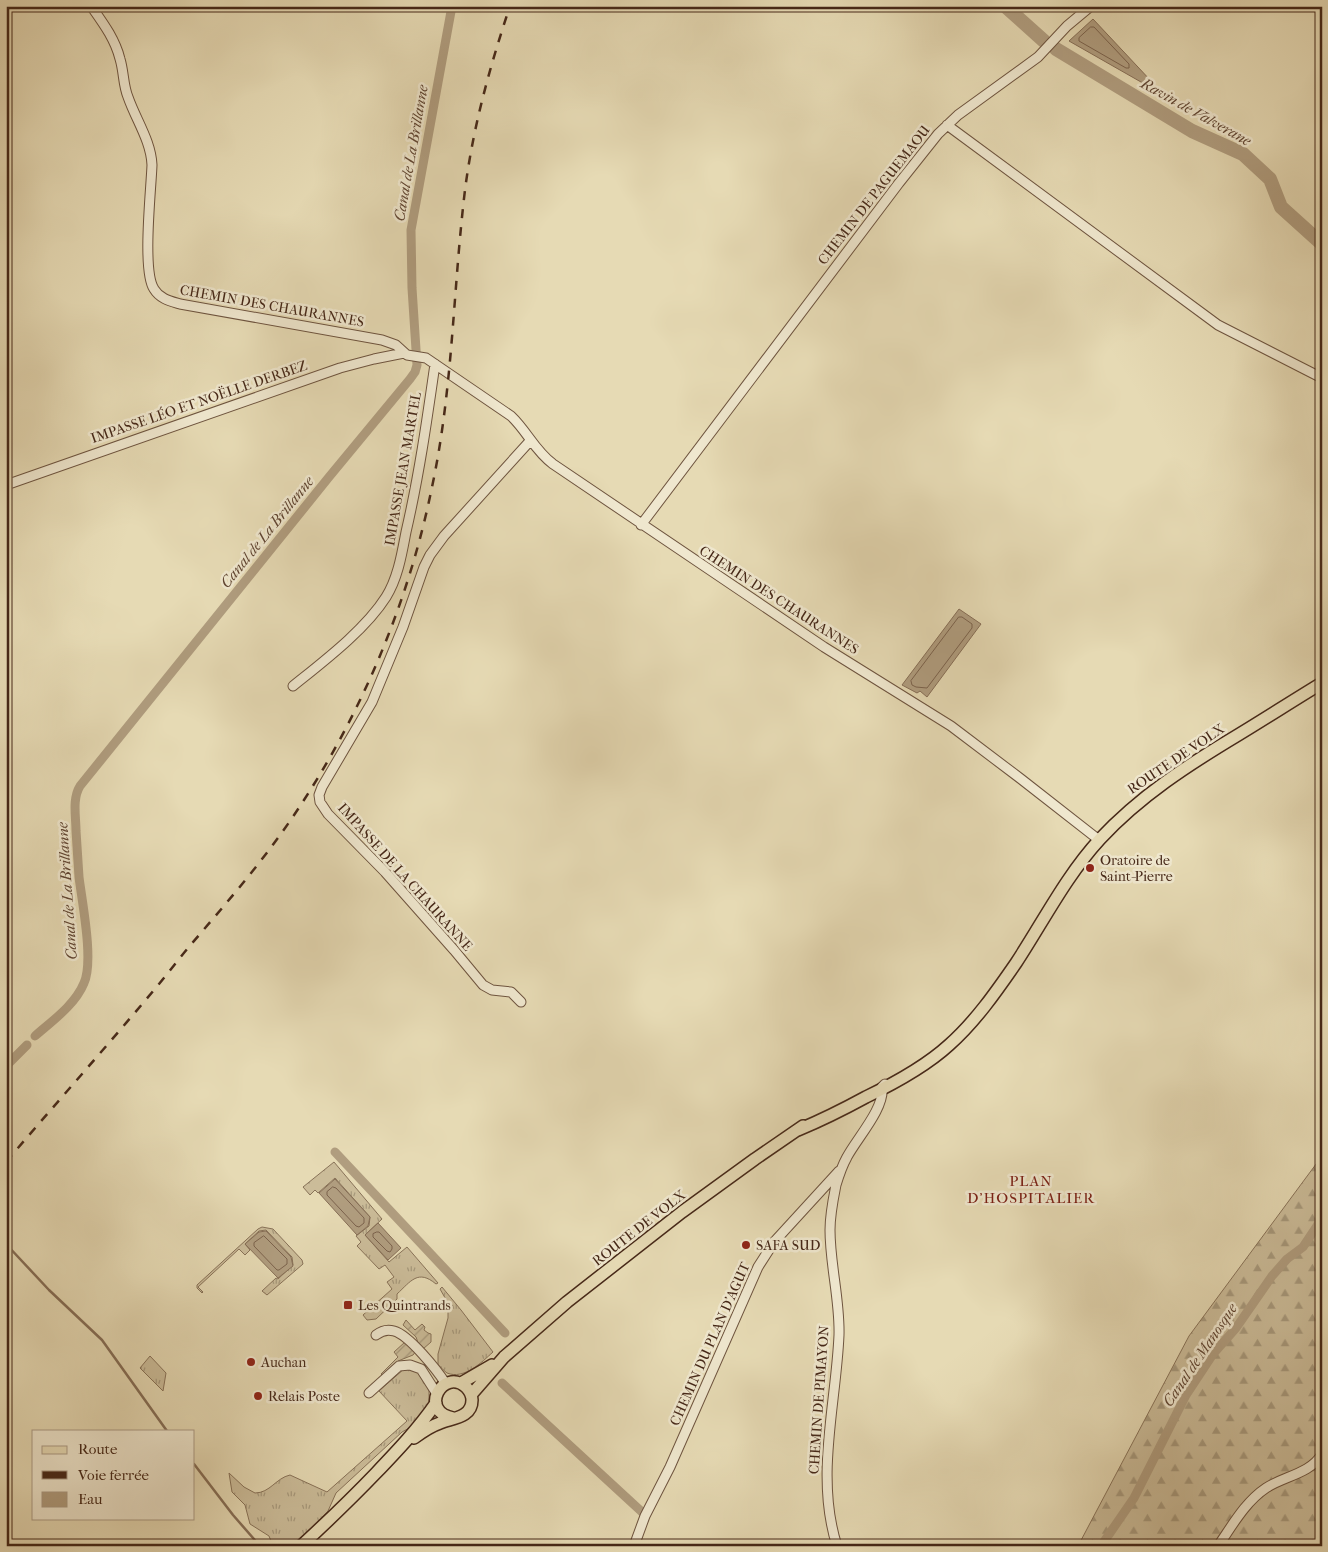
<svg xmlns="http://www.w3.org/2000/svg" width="1328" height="1552" viewBox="0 0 1328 1552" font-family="'IM FELL French Canon',serif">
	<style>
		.grass { fill: url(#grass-tufts); stroke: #887258 }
		.forest { fill: url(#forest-firs); stroke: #887258 }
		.garden { fill: url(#garden-furrows); stroke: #887258 }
		.water { fill: #b09d7f; stroke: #866e56 }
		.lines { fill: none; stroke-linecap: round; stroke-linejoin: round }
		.shore { stroke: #7b624c; stroke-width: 1 }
		.stream { stroke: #866e56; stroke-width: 2.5 }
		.canal { stroke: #b09d7f; stroke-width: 9 }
		.river { stroke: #b09d7f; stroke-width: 14 }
		.minor-casing { stroke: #6e543f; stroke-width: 11 }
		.major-casing { stroke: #462818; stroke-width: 14 }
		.minor { stroke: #efe7ce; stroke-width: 9 }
		.major { stroke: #e6dab4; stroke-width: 11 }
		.rail { stroke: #462818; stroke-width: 2.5; stroke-dasharray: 9 9; stroke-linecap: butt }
		.poi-dot { fill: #8f2418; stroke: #efe7ce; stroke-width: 2 }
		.labels { text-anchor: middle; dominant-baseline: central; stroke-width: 5; stroke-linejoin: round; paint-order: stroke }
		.street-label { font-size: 14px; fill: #462818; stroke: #efe7ce }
		.poi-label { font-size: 14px; fill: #462818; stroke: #efe7ce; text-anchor: start }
		.water-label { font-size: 15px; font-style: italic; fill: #604532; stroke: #efe7ce }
		.neighbourhood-label { font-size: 15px; letter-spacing: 1px; fill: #7a1f14; stroke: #efe7ce }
	</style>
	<defs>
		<pattern id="grass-tufts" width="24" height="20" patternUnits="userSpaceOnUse" patternTransform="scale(1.25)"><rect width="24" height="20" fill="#cbbc99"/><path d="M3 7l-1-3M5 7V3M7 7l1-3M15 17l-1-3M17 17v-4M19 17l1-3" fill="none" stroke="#a7997c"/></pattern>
		<pattern id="forest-firs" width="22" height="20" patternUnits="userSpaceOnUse" patternTransform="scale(1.25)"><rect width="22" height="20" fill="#cbbc99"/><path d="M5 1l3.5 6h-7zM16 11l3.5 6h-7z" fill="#a7997c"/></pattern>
		<pattern id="garden-furrows" width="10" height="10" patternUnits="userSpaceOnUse" patternTransform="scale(1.25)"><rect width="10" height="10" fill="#cbbc99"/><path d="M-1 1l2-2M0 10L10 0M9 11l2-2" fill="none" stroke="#a7997c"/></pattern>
	</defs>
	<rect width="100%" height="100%" fill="#e6dab4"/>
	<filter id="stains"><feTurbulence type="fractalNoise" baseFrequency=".004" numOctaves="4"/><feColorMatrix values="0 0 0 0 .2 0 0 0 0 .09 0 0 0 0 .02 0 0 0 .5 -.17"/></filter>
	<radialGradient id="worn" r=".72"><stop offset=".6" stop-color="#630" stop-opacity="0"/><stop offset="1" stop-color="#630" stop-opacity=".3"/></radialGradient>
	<path class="grass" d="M334,1162L382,1219L365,1235L389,1262L407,1247L438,1283L436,1284C418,1269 411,1281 397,1294V1299L376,1319L367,1320L363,1315L392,1289L387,1282L394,1277L385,1265L379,1269L357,1246L361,1242L356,1236L369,1226L370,1217L335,1178L318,1193L315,1190L310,1195L303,1187Z
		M262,1227L273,1229L302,1260L303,1264L267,1295L262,1291L276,1278L278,1279L293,1265L292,1257L266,1230L259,1231L245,1244L250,1250L245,1255L239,1249L198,1287L203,1292L202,1293L197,1288V1285L258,1229Z
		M442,1287L461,1310L493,1352C482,1362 464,1380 447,1373C444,1371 441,1367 438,1365V1354L448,1318V1303L440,1289Z
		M150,1356L166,1373L163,1391L140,1368Z
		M404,1369L412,1370L417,1372L425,1382L429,1391V1401L426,1412L411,1427L402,1432L336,1493L328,1511L295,1546H273L269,1536L250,1524L245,1505L232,1492L229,1473L244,1487L255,1493C270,1493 276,1478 290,1475L327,1492L407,1421L379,1391Z"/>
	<path class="forest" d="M1322,1156V1546H1078L1189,1336Z"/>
	<path class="garden" d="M406,1320L415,1330L422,1324L425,1327L424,1330L428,1333L431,1334V1342L423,1349L420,1348L416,1337L403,1325Z
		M405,1342L416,1351L413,1355L398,1361L383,1376L381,1374L398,1357L394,1352Z"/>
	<path class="water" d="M1093,19L1152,82L1148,86L1069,41Z
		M959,609L981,624L927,697L920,691L917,693L902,685Z
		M335,1179L370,1217L368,1226L357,1235L319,1193Z
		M378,1223L401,1248L388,1260L365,1235Z
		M266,1231L291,1257L293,1266L278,1278L245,1244L259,1232Z"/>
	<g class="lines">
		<path class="shore" d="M1091,27H1094L1129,64V68H1126L1079,41V38Z
			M959,617H962L972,624V628L927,688L916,687L912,685L911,681Z
			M333,1187L336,1188L364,1218V1223L359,1227L356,1226L327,1195V1192Z
			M377,1232H379L392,1246V1249L390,1252L387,1251L373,1237V1234Z
			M264,1236L287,1259V1264L279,1270H277L254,1246V1243Z"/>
		<path class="stream" d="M6,1244L49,1290L102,1340L167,1431
			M194,1464L233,1515L260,1546"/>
		<path class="canal" d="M35,1036C52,1021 75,1005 84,983C94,961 82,902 79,877C78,862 77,846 76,831C76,817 72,799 80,786L329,477L410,379L415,372L417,365L412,288L411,230L452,6
			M6,1066L27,1045
			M335,1152L505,1333
			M502,1383L642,1512
			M1101,1546L1134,1498L1186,1395L1213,1354L1236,1328L1272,1276L1287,1259L1303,1247L1317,1226L1322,1215"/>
		<path class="river" d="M1005,6L1044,41
			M1056,49L1192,131L1243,154L1270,179L1281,207L1322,244"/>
		<g class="minor-casing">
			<path id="minor" d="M91,6C103,23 115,39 120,59C124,72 123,85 128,97C136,120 151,141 152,165C151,191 142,271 154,289C160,299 170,301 180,304L382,340L396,345L407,355L426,358L511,416C527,431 535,451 553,464L824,647L951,726L1021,779L1099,840
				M947,125L1218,325L1322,378
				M6,485L340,368L374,359L404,353
				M641,525L899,183L938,134L958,115L1038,57L1067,26L1091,6
				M293,686C324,661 365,630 386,597C398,578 402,553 406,532C419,476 427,420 435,364
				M521,1002L511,992L492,990L483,985L454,950L385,872L328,814L320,802L319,795L322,787L372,702L403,627L424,567L430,555L444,536L530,441
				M376,1335C381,1331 387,1329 394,1331C409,1335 437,1370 446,1384
				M369,1393L399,1366L410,1365L421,1369L437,1394
				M634,1546L645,1516L670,1467L758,1267L774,1242L839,1171
				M837,1546C815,1477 836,1405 839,1335C840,1300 830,1265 830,1230C830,1214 833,1200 836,1185C839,1175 842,1166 847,1157C857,1138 885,1108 882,1087L885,1084
				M1218,1546C1232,1526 1245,1502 1266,1488C1284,1476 1310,1474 1322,1454"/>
		</g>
		<g class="major-casing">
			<path id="major" d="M798,1130C822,1120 844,1109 866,1097C895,1083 925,1067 949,1045C975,1022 996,992 1016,963C1043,922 1066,876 1100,839C1140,796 1188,765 1238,735C1266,718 1294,700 1322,683
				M461,1383L492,1365
				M471,1395L504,1357L567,1302L682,1212L755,1159L803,1126
				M414,1438C422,1432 431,1426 440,1423C452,1418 472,1418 472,1400C472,1395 469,1390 466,1387C443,1367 418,1411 453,1418
				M301,1546C327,1522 352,1498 376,1473C397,1451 418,1429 436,1403"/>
		</g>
		<use href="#minor" class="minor"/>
		<use href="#major" class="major"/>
		<path class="rail" d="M6,1162C57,1102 109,1044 159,984C169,972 178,960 188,948C223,907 259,866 290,821C358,722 408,606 432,487C453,389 453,289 465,190C473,127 490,66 510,6"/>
	</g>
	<g class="poi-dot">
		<circle cx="1090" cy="868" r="5"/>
		<circle cx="746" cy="1245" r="5"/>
		<rect x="343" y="1300" width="10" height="10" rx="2.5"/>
		<circle cx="251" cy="1362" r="5"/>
		<circle cx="258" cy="1396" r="5"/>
	</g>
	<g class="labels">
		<g class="street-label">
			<text transform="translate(874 195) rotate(-52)">CHEMIN DE PAGUEMAOU</text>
			<text transform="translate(272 306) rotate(10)">CHEMIN DES CHAURANNES</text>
			<text transform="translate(199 402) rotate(-19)">IMPASSE LÉO ET NOËLLE DERBEZ</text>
			<text transform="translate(403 469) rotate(-80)">IMPASSE JEAN MARTEL</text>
			<text transform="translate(779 600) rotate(33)">CHEMIN DES CHAURANNES</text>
			<text transform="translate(1176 759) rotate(-34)">ROUTE DE VOLX</text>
			<text transform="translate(405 877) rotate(48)">IMPASSE DE LA CHAURANNE</text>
			<text transform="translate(639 1228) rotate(-38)">ROUTE DE VOLX</text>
			<text transform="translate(710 1344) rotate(-66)">CHEMIN DU PLAN D'AGUT</text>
			<text transform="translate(819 1400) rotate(-86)">CHEMIN DE PIMAYON</text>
		</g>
		<g class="poi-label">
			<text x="1100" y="860">Oratoire de<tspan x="1100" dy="16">Saint-Pierre</tspan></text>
			<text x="756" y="1245">SAFA SUD</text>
			<text x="358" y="1305">Les Quintrands</text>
			<text x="261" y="1362">Auchan</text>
			<text x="268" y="1396">Relais Poste</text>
		</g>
		<g class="water-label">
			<text transform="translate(1196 112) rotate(29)">Ravin de Valverane</text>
			<text transform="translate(411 153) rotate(-80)">Canal de La Brillanne</text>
			<text transform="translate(267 532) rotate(-51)">Canal de La Brillanne</text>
			<text transform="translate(67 891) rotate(-94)">Canal de La Brillanne</text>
			<text transform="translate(1200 1355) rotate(-56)">Canal de Manosque</text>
		</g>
		<g class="neighbourhood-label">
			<text x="1031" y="1181">PLAN<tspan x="1031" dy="17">D'HOSPITALIER</tspan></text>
		</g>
	</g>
	<rect width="1328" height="1552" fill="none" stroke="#e6dab4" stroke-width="25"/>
	<rect x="8" y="8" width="1313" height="1537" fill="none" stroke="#462818" stroke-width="2.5"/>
	<rect x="12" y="12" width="1303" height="1527" fill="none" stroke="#462818"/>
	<rect x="32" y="1430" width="162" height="90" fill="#efe7ce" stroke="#ab9b85"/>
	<rect x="42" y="1446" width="25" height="8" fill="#e6dab4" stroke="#ab9b85"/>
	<text x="78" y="1454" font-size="15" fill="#462818">Route</text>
	<rect x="42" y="1471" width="25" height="8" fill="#462818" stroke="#ab9b85"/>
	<text x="78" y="1480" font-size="15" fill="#462818">Voie ferrée</text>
	<rect x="42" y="1492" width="25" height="15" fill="#b09d7f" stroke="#ab9b85"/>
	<text x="78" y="1504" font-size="15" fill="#462818">Eau</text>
	<rect width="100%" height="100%" filter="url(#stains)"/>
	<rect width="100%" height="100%" fill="url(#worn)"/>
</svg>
